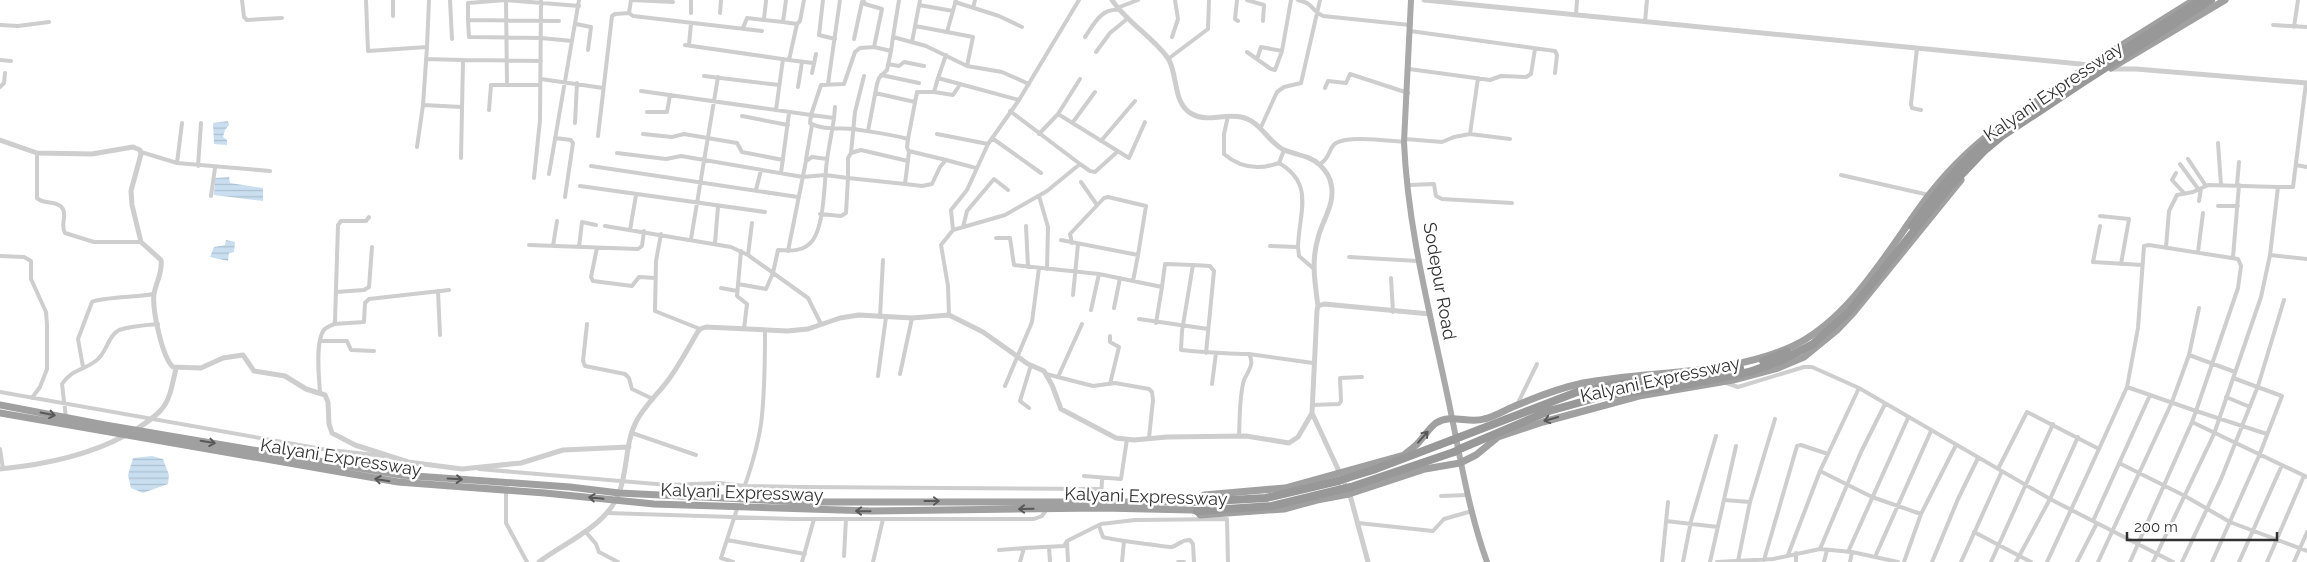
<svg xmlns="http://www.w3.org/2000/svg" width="2307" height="562" viewBox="0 0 2307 562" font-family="Raleway,sans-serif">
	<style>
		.water { fill: url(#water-rules) }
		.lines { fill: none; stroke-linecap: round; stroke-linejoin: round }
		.minor { stroke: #cecece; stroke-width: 4 }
		.tertiary { stroke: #cecece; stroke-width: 5 }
		.primary { stroke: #a9a9a9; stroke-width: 6 }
		.trunk { stroke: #a0a0a0; stroke-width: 7 }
		.motorway { stroke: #989898; stroke-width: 8 }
		.motorway-bridge { stroke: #989898; stroke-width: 8 }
		.oneway { stroke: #585858 }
		.labels { text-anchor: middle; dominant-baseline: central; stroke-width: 5; stroke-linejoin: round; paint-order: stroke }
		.street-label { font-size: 18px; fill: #313131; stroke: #fff }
	</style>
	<defs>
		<pattern id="water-rules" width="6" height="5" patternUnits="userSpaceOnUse" patternTransform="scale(1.25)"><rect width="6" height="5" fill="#c9dff0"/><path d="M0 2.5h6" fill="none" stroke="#adc0ce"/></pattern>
	</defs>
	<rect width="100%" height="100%" fill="#fff"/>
	<path class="water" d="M228,121L229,125L225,130L223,137L227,140V145L214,144L213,123Z
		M229,177L230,183L263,188V201L214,195L215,178Z
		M226,240L235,242L234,252L229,253L228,261L210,257L214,247L225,245Z
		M152,456L163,459L169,475L168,484L143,493L131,488L128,475L133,458Z"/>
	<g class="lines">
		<path class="minor" d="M242,0L244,17L247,20L282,18
			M366,0L368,51L427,47L423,105L462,107
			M393,0V16
			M450,0L452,39
			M506,0L507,84
			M632,0L673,2
			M691,0V13
			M786,0L783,22L797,24
			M823,0L819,35L835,39
			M863,0L865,4L882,9L874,47
			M956,0L947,32L973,37L967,66
			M1237,0L1235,19L1238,21
			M1247,0L1264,5L1263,21
			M1298,0C1315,4 1311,11 1323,16L1410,25
			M955,2L999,16L1022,27
			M919,5L953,11
			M973,8L975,0
			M1117,8L1138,0
			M629,13L633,16L762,31
			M720,13L721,0
			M1576,15L1577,0
			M764,19L766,1
			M468,20L469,37L541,38L572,41
			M559,21L468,20V3L506,0L579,6
			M1645,22L1647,0
			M576,24L591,27L588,50
			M0,25L18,26L49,22
			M2273,25L2307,27
			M915,26L947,32
			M2294,27L2298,0
			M743,28L747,18L783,22
			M1410,31L1555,51L1557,55L1555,73
			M893,37L899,0
			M1085,37C1094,24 1101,8 1119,10
			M1172,37L1178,19L1175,0
			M854,39L862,2
			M912,42L920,0
			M685,45L789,60L797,24L800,21L804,0
			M689,45L691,23
			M427,47L429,0
			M1917,48L1911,104L1912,108L1921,110
			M1096,52L1110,33L1127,19
			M1247,52L1271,69L1275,70L1282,51L1291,0
			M946,55L938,78L1019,100
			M426,59L463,60
			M1168,59L1208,29L1209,0
			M1257,59L1261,47L1282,51
			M0,60L11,61
			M789,60L813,63
			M888,64L899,66L904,62L924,66
			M1409,69L1490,80L1501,76L1526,77L1531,74L1535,49
			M812,73L816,54
			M881,75L919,83
			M704,76L779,85
			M541,79L603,88
			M828,84L840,0
			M0,87L4,83L5,73
			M798,87L802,62
			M1325,88L1328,81L1346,83L1350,74L1408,93
			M641,91L811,115L821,85L844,84L855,52L860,48L874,47L891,51L893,37L926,46L967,66L1002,72L1029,84
			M934,92L953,95L959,86
			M875,93L915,102
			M489,110L491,85H540
			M776,110L783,59
			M647,112H667L670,95
			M1058,114L1080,79
			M742,116L788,125
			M1228,116L1224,134V154C1240,168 1259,170 1279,163C1315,184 1299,212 1298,247L1270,246
			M834,118L835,107
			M1073,122L1095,92
			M575,123L577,83
			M1261,127L1277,92L1284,87L1301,83L1320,0
			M868,131L877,84L879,78L887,70L891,51
			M643,134L672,137L684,134L737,143L742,152L783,160
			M937,134L988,144
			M1039,134L1058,114L1129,158L1145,122
			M1470,134L1478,78
			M598,136L612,16L615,14L629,13L631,0
			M555,138L571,140L573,143L565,197
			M992,138L1041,173
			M908,139L917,92H934L938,78
			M1405,139L1442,142L1454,137L1470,134L1510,139
			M1101,141L1135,101
			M2218,143L2221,185
			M417,147L423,105
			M909,151L946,160
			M141,152L177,163L182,123
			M37,153V198C44,205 58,200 63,209C67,217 60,225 65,233L94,242H141
			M617,153L666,159L681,156L803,177L825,175L848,178L846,213L841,216L820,214
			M851,153L855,112L864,76
			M461,158L463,60L541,61
			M806,159L812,125
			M2188,159L2206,186
			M177,163L270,171
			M1279,163L1284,150
			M1080,164L1090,171L1095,172L1117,152
			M1320,164C1331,158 1328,148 1336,143C1349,135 1389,141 1404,142
			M2180,164L2199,190
			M2296,165L2307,167
			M198,166L201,123
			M591,166L798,197
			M781,173L789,113
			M2176,173L2172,180L2184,193
			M549,174L579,0
			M1841,175L1929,195
			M534,178L540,120L541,0
			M1081,182L1097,205
			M905,184L848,178V158L851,153L861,150L908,161
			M1409,185L1434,184L1436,196L1442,199L1512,203
			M2237,185L2239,162
			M580,186L765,212
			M756,190L761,170
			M211,196L215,168
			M1039,196L1048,227L1047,269
			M2199,201L2201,189
			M2218,206H2238
			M2100,216L2129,219L2121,264
			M605,226L731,247L748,255L808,298L821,324
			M1026,226L1028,267
			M2100,226L2093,262L2142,265
			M963,227L967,211L994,179L1008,190
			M630,230L636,195
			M953,230L1005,215L1047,191L1080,164L1010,111
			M661,234L656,261L655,311L700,329
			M996,238H1010L1014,265L1099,274L1162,287L1165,264L1193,265
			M691,239L718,77
			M1061,240L1138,255L1133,281
			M715,243L718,207
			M1072,243L1070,234L1104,198L1108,197L1146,206L1138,255
			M529,245L638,249L642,246L644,231
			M553,246L557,221
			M579,247L582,222L596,225
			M1298,247L1299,256L1314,269
			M2166,247L2169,211L2177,195L2193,192L2208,185L2278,187
			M597,248L591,277L593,281L632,286L639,277L655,278
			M741,251L737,296L747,304L744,329
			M788,251L806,161L812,157L827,159
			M2198,252L2203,213
			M748,255L752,223
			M2270,255L2307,259
			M0,256L24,257L31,261V279L46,312L47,325V369L40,387L32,398
			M1349,257L1418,261
			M2233,257L2239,185
			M1391,278L1393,312
			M738,284L766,289L773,273L778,250C791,251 804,252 813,240C825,222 824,181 827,160C829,146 832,132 834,118L811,115L810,123C821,130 841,128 853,129C872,132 890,134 908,139L907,147L909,152L905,184L922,186L932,184L940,167L946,160L976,168
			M721,288L737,291
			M438,291L440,335
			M336,292L364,290L369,287L372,247
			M1073,295L1078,244
			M1114,308L1120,278
			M1091,310L1099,274
			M949,315L948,286L941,245L953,230L951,210L967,190L988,144L1019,100L1079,0
			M880,317L883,260
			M1139,319L1208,329
			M1156,323L1162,287
			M334,324L364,322L365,303L369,299L449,290
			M587,324L583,361L585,366L625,374L629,378L632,389L653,399
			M321,341H347L351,350L374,351
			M1206,353L1214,271L1210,266L1193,265L1182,331L1181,350C1204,352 1226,354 1249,354C1255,364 1248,371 1244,380C1239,397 1240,418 1239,436
			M1249,354L1313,363
			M2189,355L2199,308
			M83,367L78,339L92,302C100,297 140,297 154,294
			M900,374L912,318
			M1046,374L1093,386L1115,383L1149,389L1152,392L1153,400L1149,438
			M878,376L886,317
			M1058,377L1082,324
			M1726,383L1738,387L1804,367H1812L1859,388L2050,499L2173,562
			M1110,384L1119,347L1110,342V336
			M1212,384L1216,353
			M1005,386L1032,322L1039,268
			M2127,387L2138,328L2144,246L2149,245L2238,259L2241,266L2238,288L2196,411L2267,434
			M0,392L322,449L384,456
			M320,392C319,378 315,341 324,330C326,327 331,326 334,324L335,321L338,225L341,221H366L369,217
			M2226,397L2250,407
			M1312,405L1339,404L1341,401L1340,378L1362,377
			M1517,405L1537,364
			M1029,408L1020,401L1031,365
			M66,418L62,384C72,368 88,370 99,358C107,350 109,335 119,330C131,326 146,325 158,324
			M632,433L696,455
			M0,449L3,469
			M2119,463L2185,496L2230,522L2307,551
			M479,469L668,485L719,483L745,486L801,487L1101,489
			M1998,469L2027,412L2099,449L2127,387L2196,411L2192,422L2307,477
			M1820,471L1872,497L1921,514
			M1084,476L1121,479L1127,439
			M506,491V523L527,562
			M1441,496L1468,495
			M740,499C749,475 757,450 761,424C765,393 765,362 765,331
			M1101,500L1102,479
			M1724,500L1750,502
			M607,513L795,519H1034L1042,516L1047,509
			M1666,521L1718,527
			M2093,521L2150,395
			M1358,523L1433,531L1444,519L1472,511
			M1099,526L1103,537C1107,539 1167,547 1172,547C1179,545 1180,540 1190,540L1193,544L1194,562
			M585,531L596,544L599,552L618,562
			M1974,532L2031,562
			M727,540L805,554
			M1067,541L1068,562
			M1049,547L1050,562
			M1820,549L1861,452L1885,404
			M999,550L1024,548
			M1848,552L1908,418
			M1788,555L1820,471L1859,388
			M844,556L846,519
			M1875,557L1931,431
			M1764,560L1797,446L1801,445L1828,454
			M1738,561L1750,502L1775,419
			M733,562L721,558L738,506
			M802,562L814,519
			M873,562L883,519
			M1020,562L1024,548L1064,546L1067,541L1101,524L1135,520L1227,519L1228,562
			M1122,562L1124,541
			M1178,562H1184
			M1662,562L1668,502
			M1683,562L1691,521L1716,436
			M1710,562L1736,446
			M1717,562L1773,559L1820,549L1852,552L1898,562
			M1796,562V553
			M1824,562L1827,550
			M1850,562L1852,552
			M1904,562L1921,514L1956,445
			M1932,562L1958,499L1978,458
			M1961,562L2002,471
			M1991,562L2053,424
			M2016,562L2050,499L2078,437
			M2047,562L2099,449
			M2077,562L2097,523
			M2098,562L2172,402L2189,355L2235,372
			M2130,562L2192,422
			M2153,562L2214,434L2261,297L2270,255L2278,187H2293L2306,83
			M2182,562L2221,479L2258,386L2284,300
			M2212,562L2259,456L2282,396L2233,378
			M2239,562L2282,465
			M2267,562L2304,476
			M2294,562L2307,532"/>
		<path class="tertiary" d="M1112,0C1126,22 1157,40 1169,60C1178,77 1173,104 1192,114C1208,123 1224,113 1241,117C1260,121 1266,139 1282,149C1294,155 1310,155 1320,165C1325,170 1330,177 1331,184C1336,203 1322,221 1318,238C1311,261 1315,283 1318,306
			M1424,0L2090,65
			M2111,69H2136L2307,83
			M0,140L37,153L92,154L133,147L140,150L141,154L131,191L132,205L141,242L161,260C163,272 156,282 154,294C152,309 162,357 173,367L201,368L223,358L243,355L254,371L285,376L306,389L325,395L328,402L329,424L332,433L355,445L408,462L462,469L521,463L563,450L629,447
			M135,430C168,409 168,405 176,368
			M0,469C41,465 87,456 124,436V434
			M539,562C565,542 607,526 619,493C628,470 625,443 636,422C644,406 659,393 669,379C679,365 688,349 697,333L700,329L706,327L787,331L808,329L840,318L859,315L912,318L949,315L983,332L1028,364L1044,371L1052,385L1061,409L1116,438L1134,440L1167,437L1246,436L1289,443L1298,437L1312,413
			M1368,562L1350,495L1312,413L1317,310L1318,306L1324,304L1430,314"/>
		<path class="primary" d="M1411,0L1404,142C1408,236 1434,327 1452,418C1462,467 1470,515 1487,562"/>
		<path class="trunk" d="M2111,68L2225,0
			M2025,109L2090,65L2194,0
			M0,405L105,425L401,475L570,487L619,493L804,502H1196L1204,495L1285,488L1404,455C1408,451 1414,448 1418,443C1424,437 1429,428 1436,423C1451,413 1468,424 1484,419C1494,417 1505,410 1515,406C1536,397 1560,388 1583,383C1652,370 1726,376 1791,347C1852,319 1890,246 1929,195C1951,167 1977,142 2006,122
			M0,413L398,482L545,493L654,504L872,511L1102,508L1192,510L1197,511L1200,515L1284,509L1317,500L1349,494L1425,469L1460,463L1476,455L1498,437L1543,422L1639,396L1733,380L1778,368L1804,357L1837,330L1854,312L1961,180"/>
		<path class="motorway" d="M2108,60L2201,0
			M1912,226C1937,192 1963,158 1998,132C2016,117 2037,106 2057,94
			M1763,361L1787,352
			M1460,437L1577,392L1612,385L1740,368
			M1462,448L1549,411L1603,396L1685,385L1749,372L1780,361L1813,344L1849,312L1946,191L1984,151L2002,136L2082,83L2211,0
			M1347,478L1373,470L1452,440
			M1351,487L1454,452
			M1196,502L1266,498L1338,481
			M1197,511L1272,506L1342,489"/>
		<path class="motorway-bridge" d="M1452,440L1460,437
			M1454,452L1462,448
			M1338,481L1347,478
			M1342,489L1351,487"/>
	</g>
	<defs><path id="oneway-shaft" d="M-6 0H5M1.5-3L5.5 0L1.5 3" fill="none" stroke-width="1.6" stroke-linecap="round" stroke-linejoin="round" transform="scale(1.25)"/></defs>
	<g class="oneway">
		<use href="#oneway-shaft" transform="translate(48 414) rotate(11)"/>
		<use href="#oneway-shaft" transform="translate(1551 419) rotate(164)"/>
		<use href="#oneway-shaft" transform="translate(1423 437) rotate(-49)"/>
		<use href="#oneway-shaft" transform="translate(208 442) rotate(10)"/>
		<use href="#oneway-shaft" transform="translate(455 479) rotate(3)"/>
		<use href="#oneway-shaft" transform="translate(382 480) rotate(-171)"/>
		<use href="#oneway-shaft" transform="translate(596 498) rotate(-174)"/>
		<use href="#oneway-shaft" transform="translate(932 501)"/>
		<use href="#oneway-shaft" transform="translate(1026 509) rotate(179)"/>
		<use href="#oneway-shaft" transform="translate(863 511) rotate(-179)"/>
	</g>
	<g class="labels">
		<g class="street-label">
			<text transform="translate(2053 91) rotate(-34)">Kalyani Expressway</text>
			<text transform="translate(1440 281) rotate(80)">Sodepur Road</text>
			<text transform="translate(1660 379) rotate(-12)">Kalyani Expressway</text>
			<text transform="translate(341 457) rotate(9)">Kalyani Expressway</text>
			<text transform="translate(742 492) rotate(2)">Kalyani Expressway</text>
			<text transform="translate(1146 496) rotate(2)">Kalyani Expressway</text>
		</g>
	</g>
	<path d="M2127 532v8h150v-8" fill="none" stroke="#313131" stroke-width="2.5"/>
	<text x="2134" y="532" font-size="15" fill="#313131" stroke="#ffffff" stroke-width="4" paint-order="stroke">200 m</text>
</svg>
